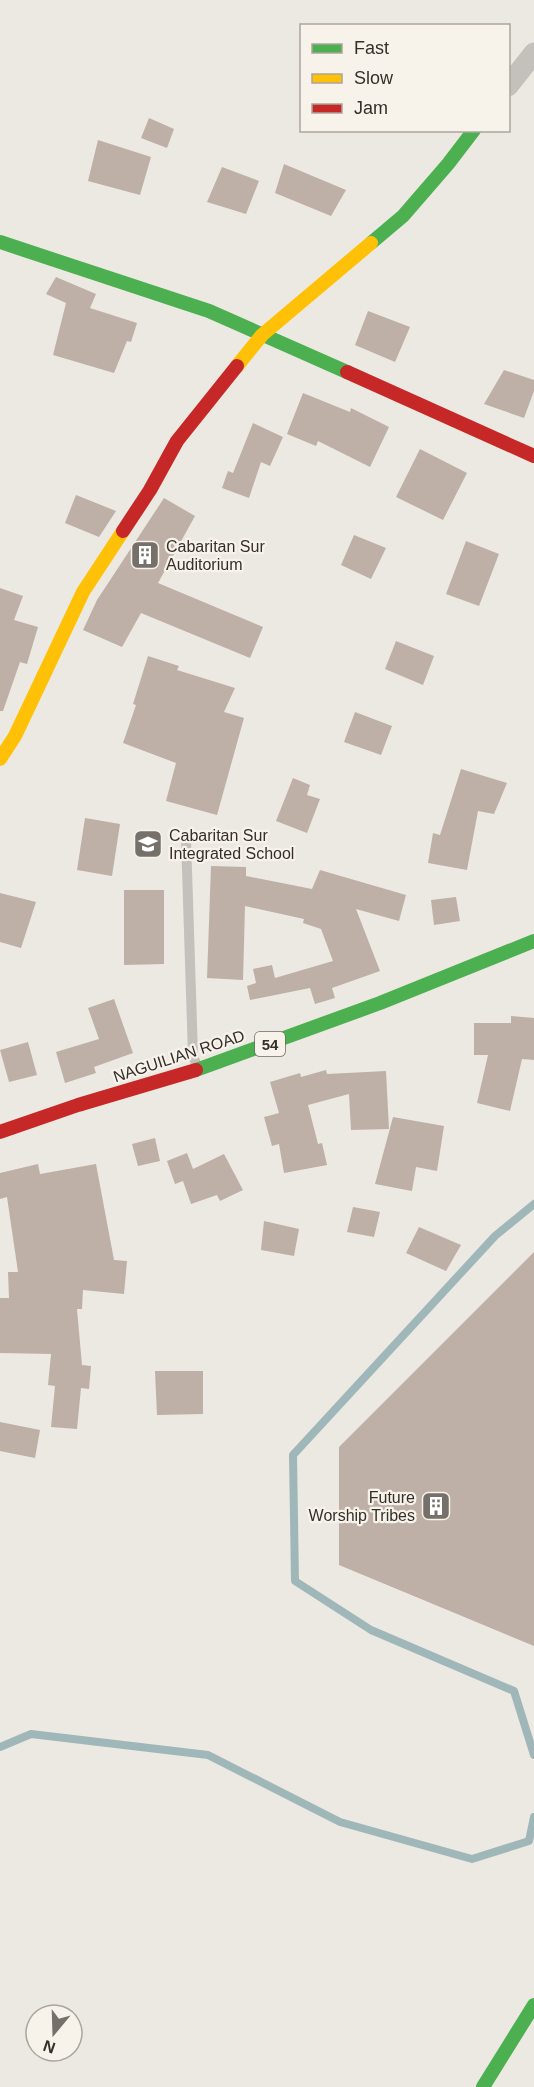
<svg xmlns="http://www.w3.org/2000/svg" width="534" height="2087" viewBox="0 0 534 2087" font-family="Helvetica,sans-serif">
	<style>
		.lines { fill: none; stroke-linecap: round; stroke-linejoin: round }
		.stream { stroke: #a0b7ba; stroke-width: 8 }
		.building { fill: #beb0a6 }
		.lane { stroke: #c4c0bb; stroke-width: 10 }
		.street { stroke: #c4c0bb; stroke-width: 21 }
		.fast { stroke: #4caf50; stroke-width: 14 }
		.slow { stroke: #ffc107; stroke-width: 14 }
		.jam { stroke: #c62828; stroke-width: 14 }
		.labels { text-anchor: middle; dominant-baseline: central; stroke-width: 4.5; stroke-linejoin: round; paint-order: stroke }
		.shield { fill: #f8f3ea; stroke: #706a64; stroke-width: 1.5 }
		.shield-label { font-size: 15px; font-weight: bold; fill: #352f2a }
		.poi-label { font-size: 16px; fill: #352f2a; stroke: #f8f3ea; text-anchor: start }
		.street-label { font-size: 16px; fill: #352f2a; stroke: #f8f3ea }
	</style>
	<rect width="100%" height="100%" fill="#ece9e2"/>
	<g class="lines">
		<path class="stream" d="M534,1204L495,1236L293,1455L295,1581L371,1630L514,1691L534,1755
			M0,1747L31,1734L208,1755L340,1822L472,1859L529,1841L534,1817"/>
	</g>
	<path class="building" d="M149,118L174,129L167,148L141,138Z
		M98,140L151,157L140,195L88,181Z
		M284,164L346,190L331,216L275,193Z
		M222,167L259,181L246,214L207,202Z
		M56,277L96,294L90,308L137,323L131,342L127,341L114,373L53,355L66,303L46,294Z
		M368,311L410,327L395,362L355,345Z
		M504,370L534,380V391L524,418L484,404Z
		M303,393L350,412L351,408L389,427L370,467L318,441L316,446L287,434Z
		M253,423L283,437L270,466L261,462L249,498L222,488L228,471L233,473Z
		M420,449L467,473L443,520L396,497Z
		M76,495L116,511L99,537L65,523Z
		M164,498L195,516L158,583L263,627L250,658L141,613L122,647L83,630L97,600Z
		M354,535L386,548L371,579L341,565Z
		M466,541L499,554L479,606L446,594Z
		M0,588L23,596L14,620L38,627L27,664L20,662L3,711H0Z
		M396,641L434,656L423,685L385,669Z
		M148,656L179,666L177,670L235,688L224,712L244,718L217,815L166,801L176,763L123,743L136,705L133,704Z
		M355,712L392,726L381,755L344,742Z
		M461,769L507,783L494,814L478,811L467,870L428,863L433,833L440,835Z
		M293,778L310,785L307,795L320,799L307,833L276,821Z
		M85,818L120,824L112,876L77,870Z
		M211,866L246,867V876L312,889L320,870L406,895L399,921L356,909L380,971L332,988L335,998L315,1004L310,988L250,1000L247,986L256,983L253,969L272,965L275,978L333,961L321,929L303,923L304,919L245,906L243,980L207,978Z
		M124,890H164V964L124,965Z
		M0,893L36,902L21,948L0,942Z
		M456,897L460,921L434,925L431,900Z
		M114,999L133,1053L94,1067L96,1073L65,1083L56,1052L99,1039L88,1008Z
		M511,1016L534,1018V1060L522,1059L510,1111L477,1103L488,1055H474V1023H511Z
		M28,1042L37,1075L9,1082L0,1050Z
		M326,1070L327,1074L386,1071L389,1129L351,1130L349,1094L308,1105L318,1144L322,1143L327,1165L284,1173L279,1144L272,1146L264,1117L279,1113L270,1082L300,1073L301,1077Z
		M393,1117L444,1126L437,1171L416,1167L412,1191L375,1184Z
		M155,1138L160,1161L138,1166L132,1144Z
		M187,1153L193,1169L224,1154L243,1190L220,1201L217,1195L191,1204L183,1181L175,1184L167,1161Z
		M38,1164L40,1174L96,1164L114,1260L127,1261L124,1294L83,1290L82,1309H77L82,1365L91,1366L89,1389L81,1388L77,1429L51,1427L55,1386L48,1385L51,1354L0,1353V1298H9L8,1272H18L7,1197L0,1199V1173Z
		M353,1207L380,1212L374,1237L347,1232Z
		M264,1221L299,1229L294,1256L261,1250Z
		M419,1227L461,1245L446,1271L406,1253Z
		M534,1252V1646L339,1565V1447Z
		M155,1371H203V1414L157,1415Z
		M0,1422L40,1430L35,1458L0,1451Z"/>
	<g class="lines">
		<path class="lane" d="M186,839L193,1055L197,1067"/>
		<path class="street" d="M508,86L534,53"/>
		<path class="fast" d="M0,242L209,311L347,372
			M371,243L403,216L448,164L474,130
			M196,1070L380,1003L534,941
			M483,2087L534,2005"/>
		<path class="slow" d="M237,366L262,335L371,243
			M0,759L15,736L83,592L123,531"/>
		<path class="jam" d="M347,372L534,456
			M123,531L150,490L177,441L237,366
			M0,1132L78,1105L196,1070"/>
	</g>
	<defs>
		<g id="building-square" transform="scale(1.5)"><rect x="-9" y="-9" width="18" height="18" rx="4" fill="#75706a" stroke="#f8f3ea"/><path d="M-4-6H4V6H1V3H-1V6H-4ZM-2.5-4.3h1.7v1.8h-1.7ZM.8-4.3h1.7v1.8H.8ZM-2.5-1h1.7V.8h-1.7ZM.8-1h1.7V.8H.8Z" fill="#fff"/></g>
		<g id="school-square" transform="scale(1.5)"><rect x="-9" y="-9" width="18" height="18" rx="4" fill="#75706a" stroke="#f8f3ea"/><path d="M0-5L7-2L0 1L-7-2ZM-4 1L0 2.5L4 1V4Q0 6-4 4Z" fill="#fff"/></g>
	</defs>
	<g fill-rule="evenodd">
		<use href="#building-square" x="145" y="555"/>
		<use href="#school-square" x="148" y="844"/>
		<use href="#building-square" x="436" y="1506"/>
	</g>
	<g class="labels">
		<rect class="shield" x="255" y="1032" width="30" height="24" rx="4.5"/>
		<g class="shield-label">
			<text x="270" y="1044">54</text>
		</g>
		<g class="poi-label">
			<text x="166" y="546">Cabaritan Sur<tspan x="166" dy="18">Auditorium</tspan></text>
			<text x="169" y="835">Cabaritan Sur<tspan x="169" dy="18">Integrated School</tspan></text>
			<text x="415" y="1497" text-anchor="end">Future<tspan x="415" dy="18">Worship Tribes</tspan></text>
		</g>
		<g class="street-label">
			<text transform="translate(179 1056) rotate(-18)">NAGUILIAN ROAD</text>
		</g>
	</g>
	<rect x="300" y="24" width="210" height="108" fill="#f8f3ea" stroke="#aaa59d" stroke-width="1.5"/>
	<rect x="312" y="44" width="30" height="9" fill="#4caf50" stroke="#aaa59d" stroke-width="1.5"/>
	<text x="354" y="54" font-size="18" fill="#352f2a">Fast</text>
	<rect x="312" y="74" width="30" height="9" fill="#ffc107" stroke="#aaa59d" stroke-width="1.5"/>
	<text x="354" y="84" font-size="18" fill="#352f2a">Slow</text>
	<rect x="312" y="104" width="30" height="9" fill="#c62828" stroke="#aaa59d" stroke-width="1.5"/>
	<text x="354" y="114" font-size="18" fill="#352f2a">Jam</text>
	<g transform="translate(54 2033) rotate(199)"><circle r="28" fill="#f8f3ea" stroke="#aaa59d" stroke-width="1.5"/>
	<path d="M0-4.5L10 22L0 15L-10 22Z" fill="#75706a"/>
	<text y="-9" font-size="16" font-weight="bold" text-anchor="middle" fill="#352f2a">N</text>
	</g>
</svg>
